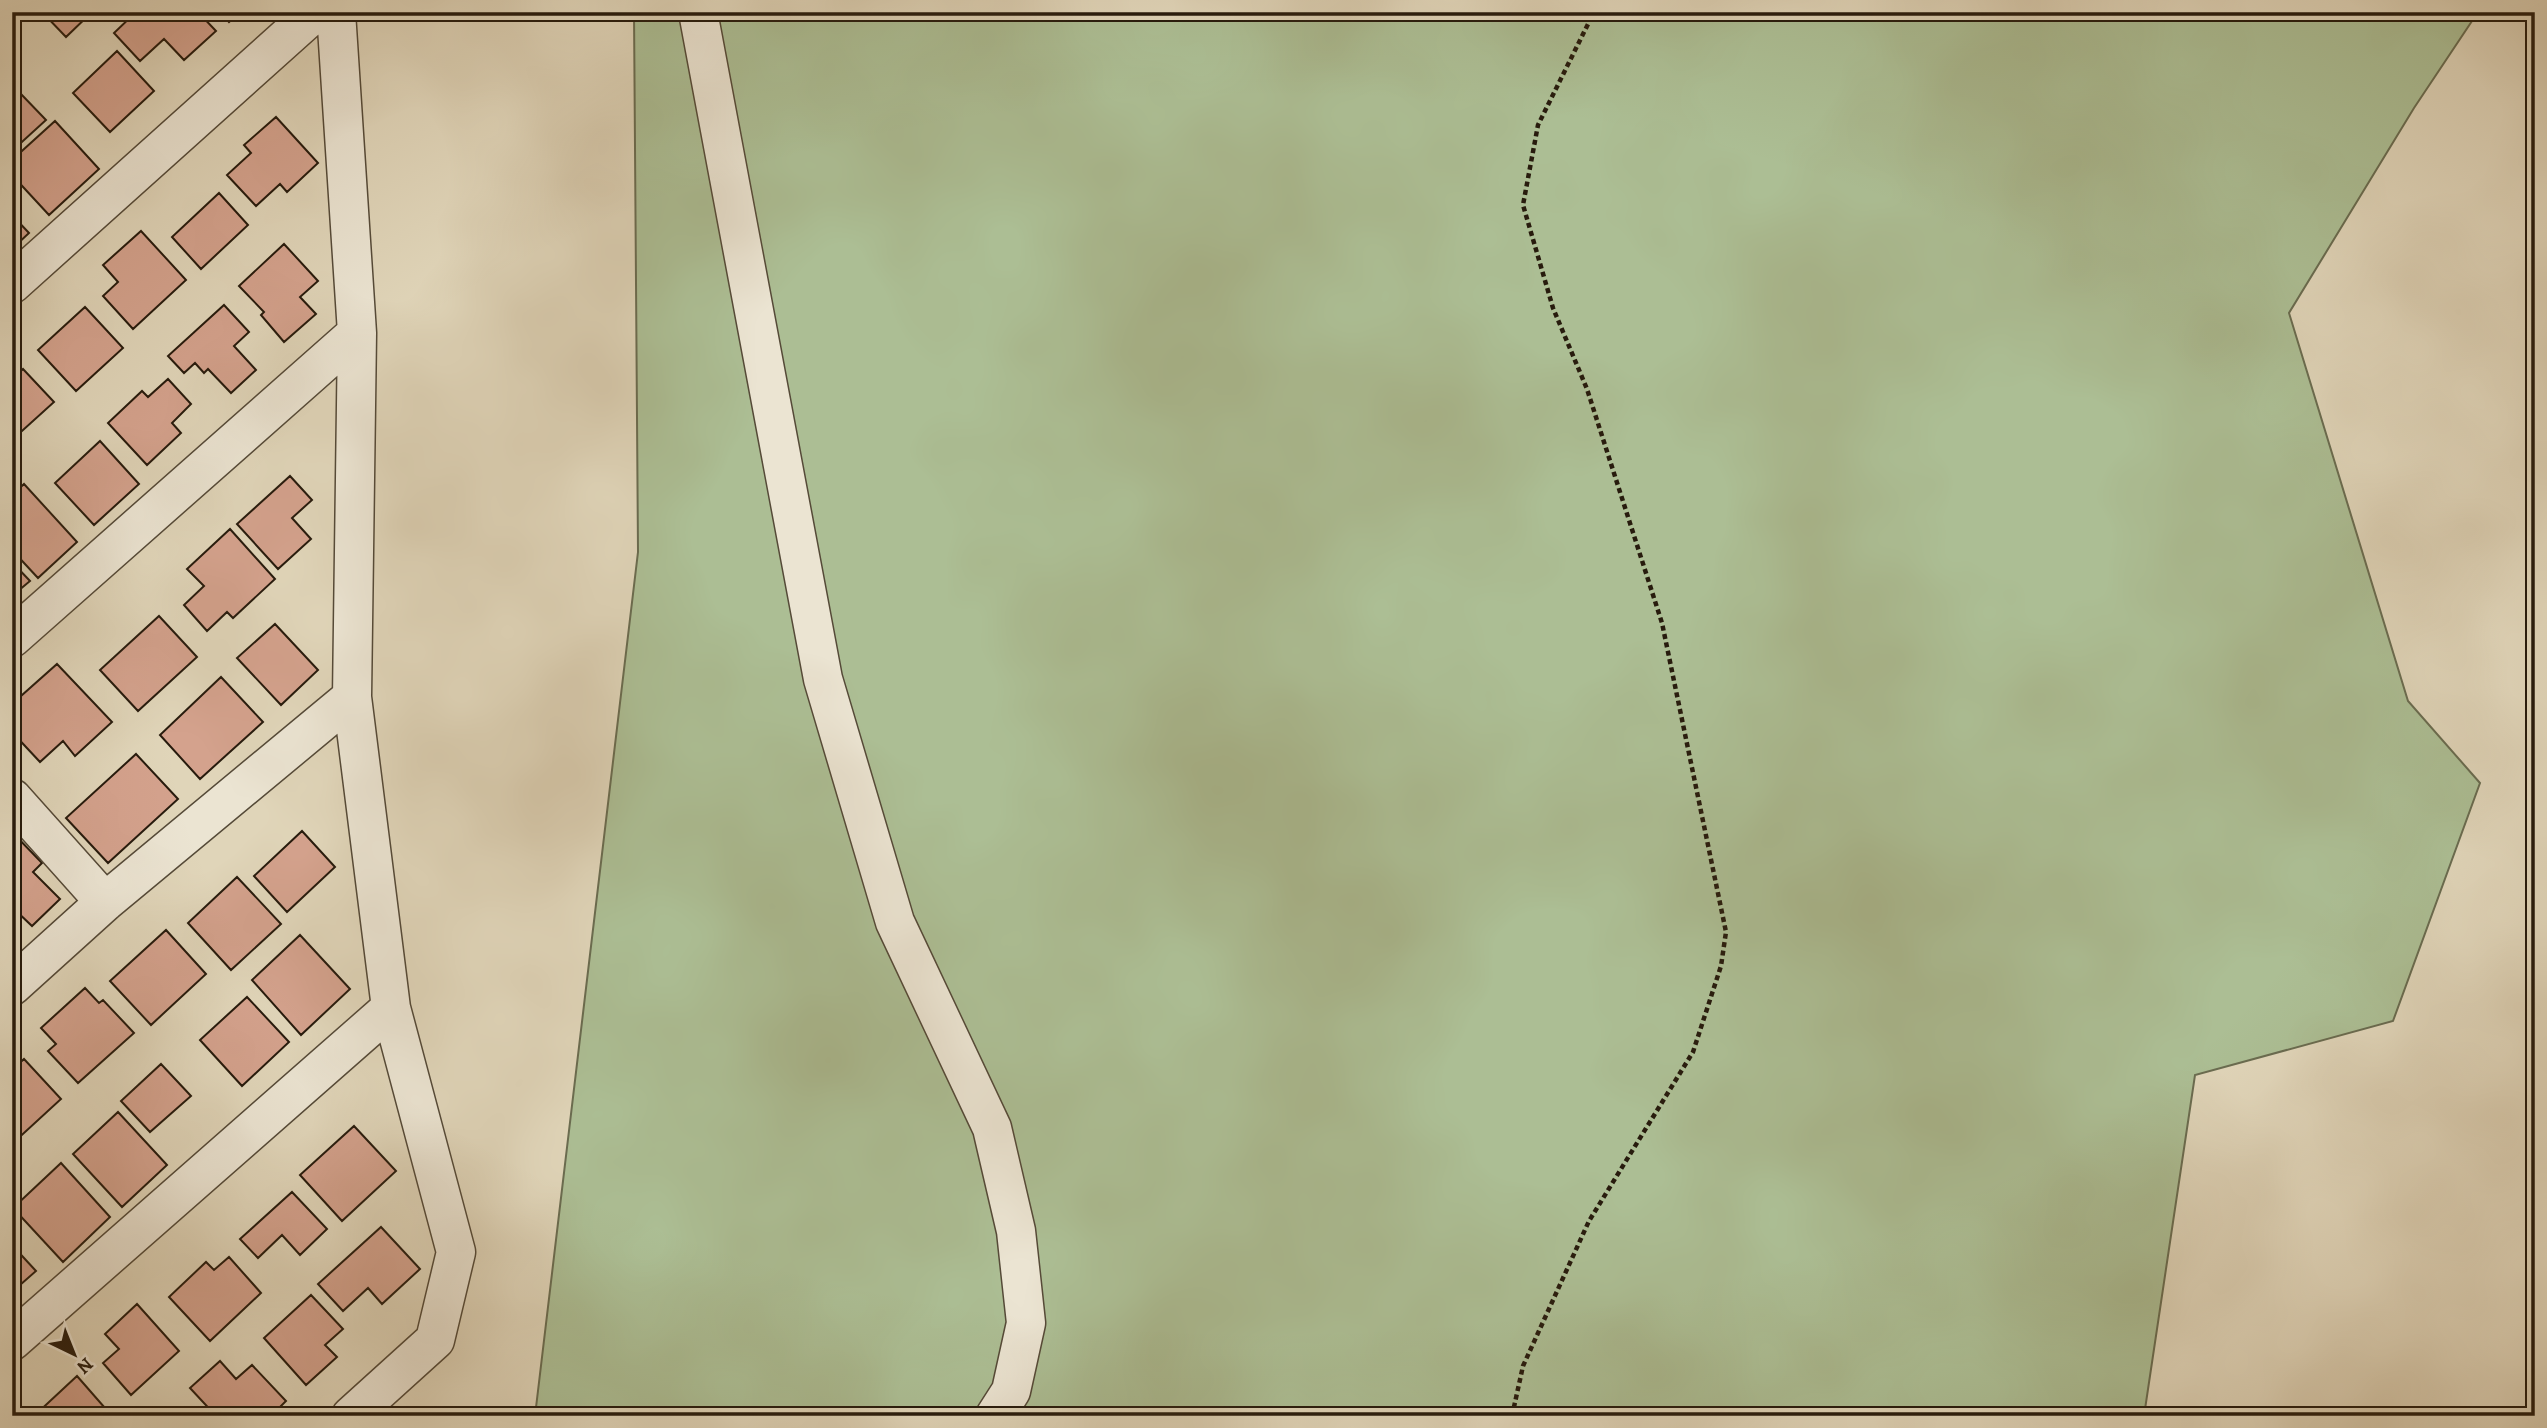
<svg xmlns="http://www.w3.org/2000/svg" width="2547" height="1428" viewBox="0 0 2547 1428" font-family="Alegreya,serif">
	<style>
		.green { fill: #acbe94; stroke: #6a6c50; stroke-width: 2 }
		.building { fill: #d4a28d; stroke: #271b0d; stroke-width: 2 }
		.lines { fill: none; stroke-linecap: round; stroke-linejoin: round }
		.minor-casing { stroke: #554a38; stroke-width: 41 }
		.path { stroke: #271b0d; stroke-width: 4.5; stroke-dasharray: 5 3.5; stroke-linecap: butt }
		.minor { stroke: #ebe4d2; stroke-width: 38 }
	</style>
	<rect width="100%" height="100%" fill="#e0d5b9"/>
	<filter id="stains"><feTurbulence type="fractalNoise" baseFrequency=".00286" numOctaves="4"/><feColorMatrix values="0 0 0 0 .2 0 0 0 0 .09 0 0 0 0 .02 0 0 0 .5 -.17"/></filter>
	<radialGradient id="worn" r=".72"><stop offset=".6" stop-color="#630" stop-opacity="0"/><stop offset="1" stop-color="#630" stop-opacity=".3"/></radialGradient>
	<path class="green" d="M634,12H2478L2414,108L2289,313L2408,701L2480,783L2393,1021L2195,1075L2144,1416H535L638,552Z"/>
	<path class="building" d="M42,12H92L66,37Z
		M136,12H198L216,31L184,60L164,39L140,61L114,33Z
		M220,12H240L229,22Z
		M117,51L154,91L110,132L73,93Z
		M20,93L46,120L12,151V99Z
		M276,117L318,163L287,192L280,184L256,206L227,175L251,153L244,145Z
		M55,121L99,169L49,215L12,175V160Z
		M219,193L248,225L201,269L172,237Z
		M12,215L29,233L12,249Z
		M141,231L186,280L133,329L103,296L118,282L103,265Z
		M284,244L318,281L300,297L316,314L284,342L261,315L264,312L239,286Z
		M224,305L249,332L234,346L256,370L231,393L208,369L204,373L195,363L184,373L168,356Z
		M85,307L123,348L76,391L38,350Z
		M23,369L54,402L12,440V379Z
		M168,379L191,404L172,423L181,433L147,465L108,423L142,391L148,397Z
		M100,441L139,484L94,525L55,483Z
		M290,476L312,500L292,518L311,539L278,569L237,524Z
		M24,484L77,542L38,578L12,550V495Z
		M230,529L275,579L233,618L227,612L207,631L184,605L204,586L187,569Z
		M12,562L30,581L12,596Z
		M159,616L197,657L138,711L100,670Z
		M275,624L318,670L281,705L237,658Z
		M57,664L112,722L75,756L63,741L40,762L12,732V704Z
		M221,677L263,722L200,779L160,735Z
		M136,754L178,799L108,863L66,818Z
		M302,831L335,867L287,912L254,876Z
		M12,832L42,863L33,872L60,899L32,926L12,907Z
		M237,877L281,924L231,970L188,923Z
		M166,930L206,974L151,1025L110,981Z
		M300,935L350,989L301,1035L252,980Z
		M85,988L99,1003L103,1000L134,1033L78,1083L48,1051L56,1044L41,1028Z
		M247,997L289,1042L242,1086L200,1040Z
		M24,1059L61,1099L12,1144V1070Z
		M161,1064L191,1096L150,1132L121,1101Z
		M118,1112L167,1165L122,1207L73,1154Z
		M354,1126L396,1171L342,1221L300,1175Z
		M61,1163L110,1217L63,1262L13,1208Z
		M292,1192L327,1229L300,1255L282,1235L258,1258L240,1239Z
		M381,1227L420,1269L382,1304L368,1288L343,1311L318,1284Z
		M12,1245L36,1271L12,1292Z
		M229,1257L261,1293L210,1341L169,1297L206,1262L214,1270Z
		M311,1295L343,1329L325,1345L337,1357L306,1385L264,1338Z
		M137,1304L179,1351L131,1395L103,1363L119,1349L105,1334Z
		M220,1361L236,1379L252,1365L286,1401L271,1416H216L190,1388Z
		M77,1376L112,1416H34Z
		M178,1408L186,1416H170Z"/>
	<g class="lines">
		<g class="minor-casing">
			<path id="minor" d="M336,12L357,333L352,697L391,1008L456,1252L435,1340L351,1416
				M698,12L823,679L895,922L992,1128L1016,1231L1026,1323L1011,1391L995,1416
				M12,284L315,12
				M12,638L357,333
				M12,798L105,902
				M12,986L105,902L352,697
				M12,1341L391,1008"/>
		</g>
		<path class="path" d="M1512,1416L1523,1366L1589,1221L1693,1052L1721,966L1726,932L1662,623L1587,389L1553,308L1523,205L1538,125L1594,12"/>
		<use href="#minor" class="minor"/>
	</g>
	<rect width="2547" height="1428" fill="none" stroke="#e0d5b9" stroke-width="42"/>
	<rect x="14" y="14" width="2519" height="1400" fill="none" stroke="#271b0d" stroke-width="3.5"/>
	<rect x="21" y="21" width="2505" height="1386" fill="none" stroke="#271b0d" stroke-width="2"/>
	<g transform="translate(74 1354) rotate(137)" stroke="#ebe4d2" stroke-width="5" paint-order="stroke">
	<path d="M0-5L12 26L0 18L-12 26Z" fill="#271b0d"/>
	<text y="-10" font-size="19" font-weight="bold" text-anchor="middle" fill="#271b0d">N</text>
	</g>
	<rect width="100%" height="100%" filter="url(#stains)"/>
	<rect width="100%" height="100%" fill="url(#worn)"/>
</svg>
